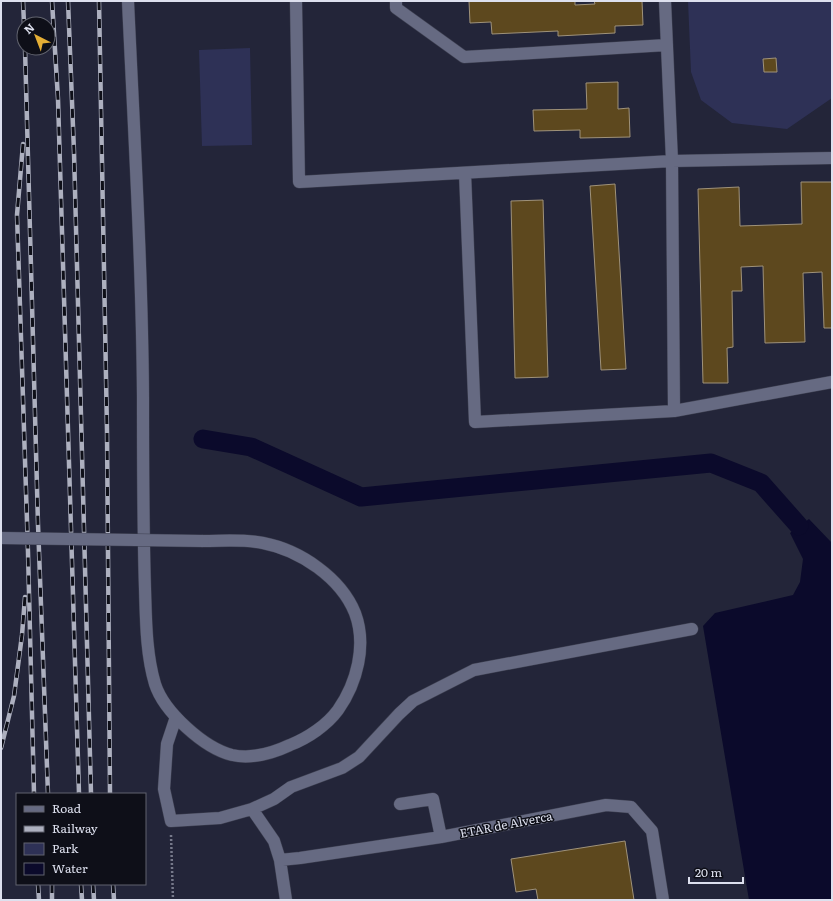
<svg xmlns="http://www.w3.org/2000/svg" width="833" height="901" viewBox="0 0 833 901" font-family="Literata,serif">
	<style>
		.green { fill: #2e3156 }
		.water { fill: #0b0a2b }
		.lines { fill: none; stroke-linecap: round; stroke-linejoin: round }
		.canal { stroke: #0b0a2b; stroke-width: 19 }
		.building { fill: #5d481e; stroke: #9f927a }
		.minor-casing { stroke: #3e4051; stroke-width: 13 }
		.path { stroke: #76798a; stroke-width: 2.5; stroke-dasharray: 2 2; stroke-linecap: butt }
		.minor { stroke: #666a82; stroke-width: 12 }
		.rail-casing { stroke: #adb0bf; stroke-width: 4.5 }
		.rail { stroke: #0e0f18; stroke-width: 3; stroke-dasharray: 9; stroke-linecap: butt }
		.minor-bridge-casing { stroke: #3e4051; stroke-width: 13; stroke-linecap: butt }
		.minor-bridge { stroke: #666a82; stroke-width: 12 }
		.labels { text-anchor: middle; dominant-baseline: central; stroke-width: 3; stroke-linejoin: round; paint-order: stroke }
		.street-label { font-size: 12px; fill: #dde0ee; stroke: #0e0f18 }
	</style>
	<rect width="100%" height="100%" fill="#232539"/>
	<path class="green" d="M688,1H832V98L787,129L732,123L701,100L691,72Z
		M250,48L252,145L202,146L199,50Z"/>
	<path class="water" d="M809,519L832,543V900H749L703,626L715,613L793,595L800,582L803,559L790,533Z"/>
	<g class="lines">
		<path class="canal" d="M203,439L251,447L361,497L711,463L761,483L799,526"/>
	</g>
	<path class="building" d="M469,1H575V5L595,4L594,1H642L643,25L615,26V33L558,36V31L492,34L491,22L470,23Z
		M776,58L777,72H764L763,59Z
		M618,82V109L629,108L630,137L580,138V130L534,131L533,110L587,109L586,83Z
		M801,182H832V328H824L822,272L803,273L805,342L765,343L763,266L741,267L742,291H732L733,347L727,348L728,383H703L698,189L739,187L740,226L802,224Z
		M615,184L626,369L601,370L590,186Z
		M543,200L548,377L515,378L511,201Z
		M625,841L634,900H538L536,889L516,892L511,859Z"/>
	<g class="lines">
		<g class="minor-casing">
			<path id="minor" d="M128,1C134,133 142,265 143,397C143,461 143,525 145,589C146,620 146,654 155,684C164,712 204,748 232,755C251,759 273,753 290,745C308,738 327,725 338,710C357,683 367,645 355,613C341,578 300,550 263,543C244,539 223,541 203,541
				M296,1L299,182L672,161L832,158
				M396,1V8L464,57L667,45
				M665,1L672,161L674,411
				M465,173L475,422L674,411L832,382
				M176,717L167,744L164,789L171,821L220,818L252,809L274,799L291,787L342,768L359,757L399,714L413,701L474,670L692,629
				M400,804L433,799L441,837
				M252,809L274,841L280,860L286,900
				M280,860L300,858L441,837L606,805L631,807L652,831L663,900"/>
		</g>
		<path class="path" d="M171,835L173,900"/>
		<use href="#minor" class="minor"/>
		<g class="rail-casing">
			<path id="rail" d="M23,1L24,24
				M52,1L58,99L79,794
				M68,1L74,152L91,794
				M99,1L107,431L110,794
				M25,48L38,524L48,794
				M23,144L17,215L28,552L34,794
				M1,748L14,696L22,635L25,597
				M38,884L39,900
				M52,884V900
				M81,884L82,900
				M93,884L94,900
				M113,884L114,900"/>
		</g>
		<use href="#rail" class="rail"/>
		<g class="minor-bridge-casing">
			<path id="minor-bridge" d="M1,538L203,541"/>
		</g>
		<use href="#minor-bridge" class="minor-bridge"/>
	</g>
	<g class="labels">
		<g class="street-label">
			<text transform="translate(506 824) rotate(-11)">ETAR de Alverca</text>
		</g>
	</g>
	<rect width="833" height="901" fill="none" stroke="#dde0ee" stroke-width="4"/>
	<rect x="16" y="793" width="130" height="92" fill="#0e0f18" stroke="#61636e"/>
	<rect x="24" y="806" width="20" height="6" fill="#666a82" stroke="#61636e"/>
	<text x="52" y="813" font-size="12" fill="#dde0ee">Road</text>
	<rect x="24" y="826" width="20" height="6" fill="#adb0bf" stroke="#61636e"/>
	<text x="52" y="833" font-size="12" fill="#dde0ee">Railway</text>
	<rect x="24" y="843" width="20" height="12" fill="#2e3156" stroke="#61636e"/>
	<text x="52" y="853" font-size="12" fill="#dde0ee">Park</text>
	<rect x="24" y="863" width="20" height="12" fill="#0b0a2b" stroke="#61636e"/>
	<text x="52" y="873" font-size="12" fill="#dde0ee">Water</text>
	<g transform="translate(36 36) rotate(318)"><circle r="19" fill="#0e0f18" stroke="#61636e"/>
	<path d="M0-3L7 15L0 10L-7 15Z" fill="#e4ae35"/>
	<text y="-6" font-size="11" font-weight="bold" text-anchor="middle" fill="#dde0ee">N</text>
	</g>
	<path d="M689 877v6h54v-6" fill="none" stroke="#dde0ee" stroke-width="2"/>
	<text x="695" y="877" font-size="12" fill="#dde0ee" stroke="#0e0f18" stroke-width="3" paint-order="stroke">20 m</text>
</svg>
